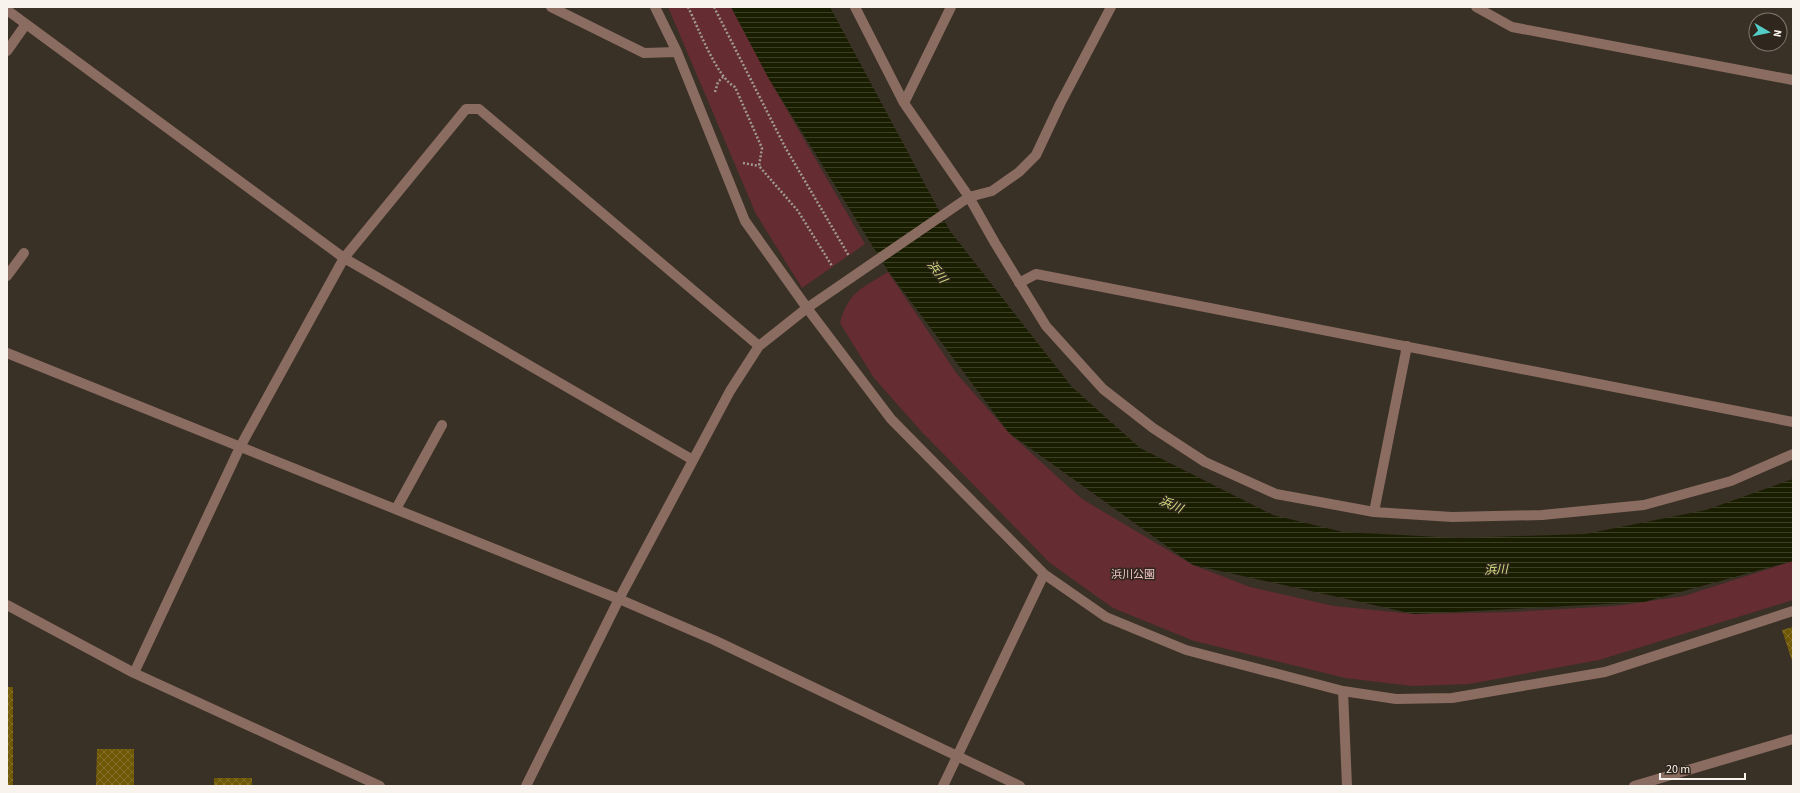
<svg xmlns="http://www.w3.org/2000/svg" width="1800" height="793" viewBox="0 0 1800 793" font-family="'Source Sans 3','Noto Sans JP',sans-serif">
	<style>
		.green { fill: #652c32 }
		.water { fill: url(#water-rules) }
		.building { fill: url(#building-cross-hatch) }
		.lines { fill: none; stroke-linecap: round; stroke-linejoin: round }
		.path { stroke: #a19a92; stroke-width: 2.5; stroke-dasharray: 2 2; stroke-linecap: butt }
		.minor { stroke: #8a6c61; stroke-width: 10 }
		.tertiary { stroke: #8a6c61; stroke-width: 10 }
		.labels { text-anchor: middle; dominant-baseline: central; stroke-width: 3; stroke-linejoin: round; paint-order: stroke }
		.park-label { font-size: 11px; fill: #f6cacc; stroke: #2f261d }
		.water-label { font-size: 12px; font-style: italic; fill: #d5e481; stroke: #2f261d }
	</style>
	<defs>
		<pattern id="water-rules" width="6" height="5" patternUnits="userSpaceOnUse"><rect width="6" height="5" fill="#1a1e00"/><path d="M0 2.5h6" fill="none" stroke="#3c3f26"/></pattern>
		<pattern id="building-cross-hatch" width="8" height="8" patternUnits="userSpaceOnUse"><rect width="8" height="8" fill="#6f5805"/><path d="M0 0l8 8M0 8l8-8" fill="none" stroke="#84702a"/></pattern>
	</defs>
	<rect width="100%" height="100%" fill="#393026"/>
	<path class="green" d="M668,7H731L769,79L865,244L802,288L756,214Z
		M888,272L957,374L1009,433L1082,499L1193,565L1250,587L1334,606L1414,614L1513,612L1616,606L1684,596L1793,561V600L1599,660L1469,684L1412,686L1345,678L1194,641L1113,608L1050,563L920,430L874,378L840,323C849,291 861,289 888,272Z"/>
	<path class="water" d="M731,7H830L950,231L1072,387L1140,448L1273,515L1343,532L1459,538L1585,534L1706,510L1793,479V561L1644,602L1414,614L1193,565L1009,433L888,271L769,79Z"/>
	<path class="building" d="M1793,627V664L1782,630Z
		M7,687H13V786H7Z
		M97,749H134V786H96Z
		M214,778H252V786H214Z"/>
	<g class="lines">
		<path class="path" d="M688,7C698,27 717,78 735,87L762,148L759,166L798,211L832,266
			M714,7L785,147L849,256
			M715,92L718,82L723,77
			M743,163L759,166"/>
		<path class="minor" d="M551,7L644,53L677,52
			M655,7L677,52L745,221L807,308L891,419L1044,574L1106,617L1186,650L1343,691L1396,699L1452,698L1605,672L1793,611
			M855,7L904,103L969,197L995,243L1046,326L1103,389L1153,428L1205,462L1276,494L1374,512L1452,517L1542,515L1644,505L1731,481L1793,454
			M1476,7L1512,27L1793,80
			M7,10L344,258L693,460
			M7,51L26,24
			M904,103L951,7
			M7,276L24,253
			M1019,283L1036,274L1793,422
			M396,509L442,425
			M1374,512L1407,346
			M7,605L134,673L380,786
			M134,673L240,447L344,258L466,109H479L759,346
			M1343,691L1347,786
			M526,786L619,599L730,391L759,346L807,308L969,197L992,191L1019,172L1036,155L1060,104L1111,7
			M943,786L1044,574"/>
		<path class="tertiary" d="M7,353L619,599L714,640L1020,786
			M1634,786L1793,739"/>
	</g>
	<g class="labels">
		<g class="park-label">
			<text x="1133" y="574">浜川公園</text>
		</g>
		<g class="water-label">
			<text transform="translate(937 272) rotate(54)">浜川</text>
			<text transform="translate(1171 505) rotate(24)">浜川</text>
			<text transform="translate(1496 570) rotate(-2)">浜川</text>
		</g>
	</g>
	<rect width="1800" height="793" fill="none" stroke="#f9f3ed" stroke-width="16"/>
	<g transform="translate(1768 32) rotate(99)"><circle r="19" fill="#2f261d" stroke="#807870"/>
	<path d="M0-3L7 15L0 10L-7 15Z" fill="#54cdc8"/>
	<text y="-6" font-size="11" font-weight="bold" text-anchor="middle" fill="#f9f3ed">N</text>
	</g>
	<path d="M1660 773v6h85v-6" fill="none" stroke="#f9f3ed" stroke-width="2"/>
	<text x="1666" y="773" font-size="12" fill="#f9f3ed" stroke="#2f261d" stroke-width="3" paint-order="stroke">20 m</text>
</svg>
